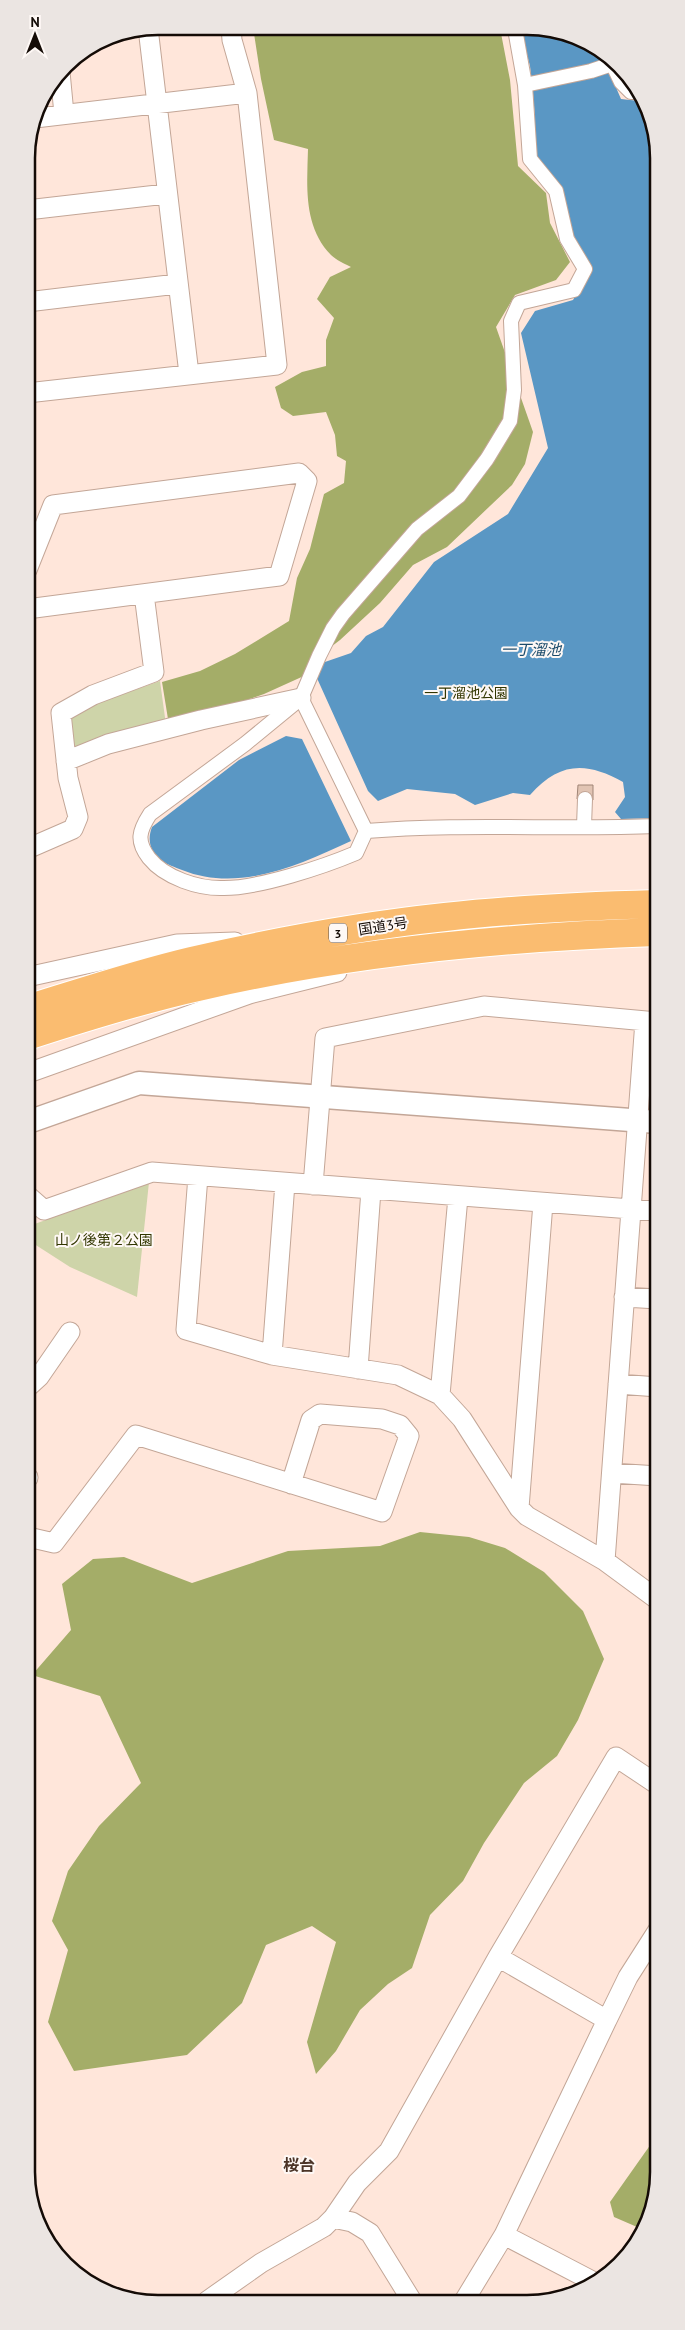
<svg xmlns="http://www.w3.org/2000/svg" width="685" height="2330" viewBox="0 0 685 2330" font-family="'PT Sans','Noto Sans JP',sans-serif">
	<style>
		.green { fill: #ced4a9 }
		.forest { fill: #a4ad68 }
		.water { fill: #5a97c4 }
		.building { fill: #e1c4b3; stroke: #a08576 }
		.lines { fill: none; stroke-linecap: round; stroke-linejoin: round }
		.pedestrian-casing { stroke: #c3a697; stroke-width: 16 }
		.minor-casing { stroke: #c3a697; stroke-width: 21 }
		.tertiary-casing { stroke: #c3a697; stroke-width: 25 }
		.trunk-casing { stroke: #fff; stroke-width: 30 }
		.pedestrian { stroke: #fff; stroke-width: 14 }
		.minor { stroke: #fff; stroke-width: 19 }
		.tertiary { stroke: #fff; stroke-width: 22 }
		.trunk { stroke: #fabc70; stroke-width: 28 }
		.labels { text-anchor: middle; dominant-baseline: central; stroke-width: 4; stroke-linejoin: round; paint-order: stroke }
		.shield { fill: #fef8f5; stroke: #5a524e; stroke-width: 1 }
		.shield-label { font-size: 12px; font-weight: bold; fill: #140b06 }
		.park-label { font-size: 14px; fill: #323600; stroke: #fef8f5 }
		.street-label { font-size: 14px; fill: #140b06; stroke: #fef8f5 }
		.water-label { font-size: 15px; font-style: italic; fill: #1c4b6b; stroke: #fef8f5 }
		.quarter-label { font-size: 16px; font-weight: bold; fill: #4b3427; stroke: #fef8f5 }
		.rim { fill: none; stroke: #140b06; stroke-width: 2.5 }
	</style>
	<rect width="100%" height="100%" fill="#ffe6da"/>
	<path class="green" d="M160,681L166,725L69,754L64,715Z
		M149,1182L137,1297L70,1267L28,1240V1229L32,1225Z"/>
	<path class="forest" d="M253,27L500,28L510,80L518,166L546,193L550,223L570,262L556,280L515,295L496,327L533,432L525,464L512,485L447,547L413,565L380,603L340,640L319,656L306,675L264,694L230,706L193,712L168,719L162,682L200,671L235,654L289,621L297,578L310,549L324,494L344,483L346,461L337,456L335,435L326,412L293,416L281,408L275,387L302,372L326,366V340L334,318L317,299L330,277L351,267C345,264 336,260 331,255C303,226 307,186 308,149L274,140L261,79Z
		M420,1532L469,1537L505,1548L544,1572L583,1611L604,1659L578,1720L557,1756L524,1783L484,1843L463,1881L430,1915L412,1968L388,1984L360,2010L336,2051L316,2074L307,2042L336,1942L312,1926L266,1945L242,2003L187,2055L74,2071L48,2022L68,1950L52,1921L68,1871L99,1826L141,1783L100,1696L32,1675L71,1630L62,1584L93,1559L124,1557L192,1583L288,1551L380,1546Z
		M658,2134C659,2165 661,2203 644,2230L614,2217L610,2202Z"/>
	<path class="water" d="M520,29H553L602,55L621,99L639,101L656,133L657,818L621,819L615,812L625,797L623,782C586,761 559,762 530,795L513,793L475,805L455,794L407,789L378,801L368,791L316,676L322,663L351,653L366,636L383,627L434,562L508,514L548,448L521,333L535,311L573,300L591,269L533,156L535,118L533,93L530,66Z
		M286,736L302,739L351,841C299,865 239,893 182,870C175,867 167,865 161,860C150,852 147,840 152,827L239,760Z"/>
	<path class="building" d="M578,785H593V800L577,799Z"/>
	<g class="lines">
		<g class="pedestrian-casing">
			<path id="pedestrian" d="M610,59L621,82L631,92H635
				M525,85L591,71L612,64
				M301,698L366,831L356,853C323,867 259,888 224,888C199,889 165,878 149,858C136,841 139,831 150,814L245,744L301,698L319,656L333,628L343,614L417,529L459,496L487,459L510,421L514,390L511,321L519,303L574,290L585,269L567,239L556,191L530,159L525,85L515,29
				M584,826L585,799
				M366,831C463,823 560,830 657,826"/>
		</g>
		<g class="minor-casing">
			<path id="minor" d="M148,28L189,374
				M60,72L64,114
				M35,118L247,93
				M27,210L166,194
				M27,302L177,284
				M27,393L277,365L247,93L232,40L231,27
				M27,570L53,505L299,473L307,481L279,576L27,609
				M66,761L108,744L201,720L301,698
				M27,849L73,829L78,817L68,778L61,713L93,695L154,672L144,594
				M27,977L177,944L235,942
				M28,1073L249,994L337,972
				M198,1176L186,1330L272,1355L398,1375L440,1395L462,1419L519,1508L527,1516L605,1561L658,1600
				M313,1185L325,1038L484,1006L657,1022
				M28,1196L44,1210L152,1172L657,1211
				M624,1297L658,1299
				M272,1355L285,1183
				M358,1369L371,1190
				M618,1384L658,1387
				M28,1387L39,1377L70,1332
				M440,1395L458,1197
				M612,1473L658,1476
				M28,1477V1478
				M519,1508L543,1203
				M28,1537L54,1543L136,1435L382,1512L409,1436L400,1425L382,1419L320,1414L311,1420L291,1484
				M605,1561L645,1021
				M498,1957L607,2020L628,1977L658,1930
				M333,2218L352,2222L370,2233L412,2301
				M596,2283L504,2235L607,2020
				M207,2301L261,2263L324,2227L333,2218L357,2183L389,2151L498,1957L616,1757L658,1785
				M464,2301L504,2235"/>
		</g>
		<g class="tertiary-casing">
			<path id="tertiary" d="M28,1122L139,1083L657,1122"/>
		</g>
		<g class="trunk-casing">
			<path id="trunk" d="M27,1009C82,992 136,974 191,961C274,942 360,926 445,917C515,909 586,906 657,904
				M27,1036C85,1017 143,999 202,986C351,952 505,937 657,932"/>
		</g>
		<use href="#pedestrian" class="pedestrian"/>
		<use href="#minor" class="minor"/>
		<use href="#tertiary" class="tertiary"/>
		<use href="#trunk" class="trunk"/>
	</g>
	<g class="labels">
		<rect class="shield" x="329" y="923.5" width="18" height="19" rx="4"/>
		<g class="shield-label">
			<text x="338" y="933">3</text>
		</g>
		<g class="park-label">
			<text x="466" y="693">一丁溜池公園</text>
			<text x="104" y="1240">山ノ後第２公園</text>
		</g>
		<g class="street-label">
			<text transform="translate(383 926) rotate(-9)">国道3号</text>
		</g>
		<g class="water-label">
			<text x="531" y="649">一丁溜池</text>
		</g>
		<g class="quarter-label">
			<text x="299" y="2165">桜台</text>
		</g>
	</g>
	<path d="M0 0H685V2330H0ZM158 35H527A123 123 0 0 1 650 158V2172A123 123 0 0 1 527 2295H158A123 123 0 0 1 35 2172V158A123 123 0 0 1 158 35Z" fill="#ebe5e2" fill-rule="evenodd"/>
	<path class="rim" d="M158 35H527A123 123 0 0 1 650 158V2172A123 123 0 0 1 527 2295H158A123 123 0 0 1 35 2172V158A123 123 0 0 1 158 35Z"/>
	<g transform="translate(35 35)" stroke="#fef8f5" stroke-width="4" paint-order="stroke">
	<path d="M0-4L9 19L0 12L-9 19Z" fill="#140b06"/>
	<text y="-8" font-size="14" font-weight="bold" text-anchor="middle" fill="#140b06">N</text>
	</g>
</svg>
